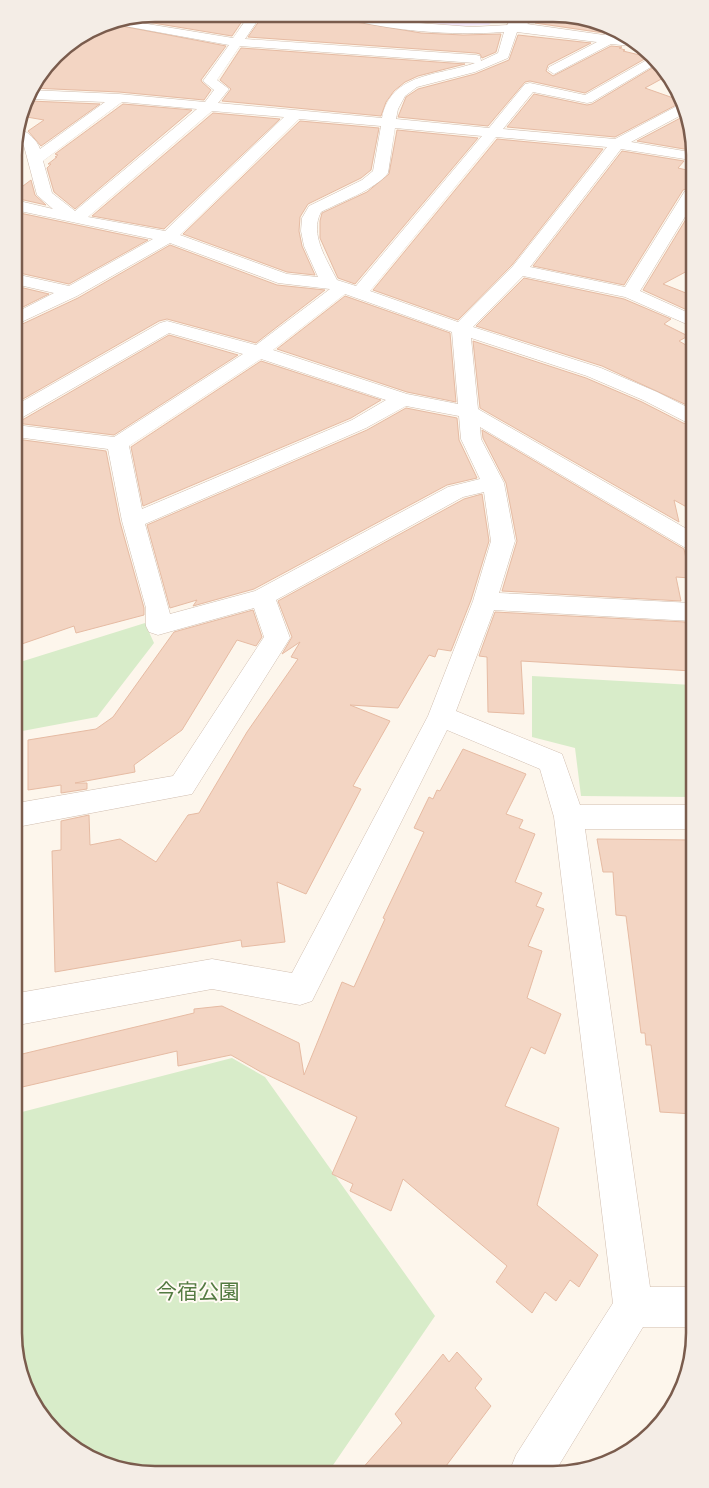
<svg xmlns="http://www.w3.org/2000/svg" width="709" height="1488" viewBox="0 0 709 1488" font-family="'Asap Condensed','Noto Sans JP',sans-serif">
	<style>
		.education { fill: #f3e8fa }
		.green { fill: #d8ecc9 }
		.building { fill: #f3d5c3; stroke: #e6bba3 }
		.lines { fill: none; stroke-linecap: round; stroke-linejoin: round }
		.minor-casing { stroke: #d1beb0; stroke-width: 1 }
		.tertiary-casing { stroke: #d1beb0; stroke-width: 1 }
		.minor { fill: #fff; fill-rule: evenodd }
		.tertiary { fill: #fff; fill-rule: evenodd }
		.labels { text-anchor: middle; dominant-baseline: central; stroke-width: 4; stroke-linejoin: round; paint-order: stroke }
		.near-park-label { font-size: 21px; fill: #537a41; stroke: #fffaf3 }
		.rim { fill: none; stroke: #7a5c4d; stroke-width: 2.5 }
	</style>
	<rect width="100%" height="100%" fill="#fdf6ec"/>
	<path class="education" d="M357,15L497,16L489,25L458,26Z"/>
	<path class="green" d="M145,623L154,643L97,717L17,732V663Z
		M532,676L692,685L693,797L581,796L575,748L532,737Z
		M232,1058L265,1077L435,1316L329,1471L128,1472L62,1439L19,1370L18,1113Z"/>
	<path class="building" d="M155,14H247L232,36L129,19Z
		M264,14L320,15L318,18H329L328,20L350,21L421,33L463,35L501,34L496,52L482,58L480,54L476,53L248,37Z
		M539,20L601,26L608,30L604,33L535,23Z
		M106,23L226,46L201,80L202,82L211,90L204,100L119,92L32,88L62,49L101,24Z
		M518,35L591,43L548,65L546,71L553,76L611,46L622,47L619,48L625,50L623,51L648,57L585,93L530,81L525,82L488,126L398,117L406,97L418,89L475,74L509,60Z
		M241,48L465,64L418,76L405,82L394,91L386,102L381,116L222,101L231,89L220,80Z
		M657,65L665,77L645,88L679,100L680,103L615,137L507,127L534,94L587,105L592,104Z
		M26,100L30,101L100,104L41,146L28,131L44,120L21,116Z
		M123,104L192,110L75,209L54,192L47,168L51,164H48L57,157H55L58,155L55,154Z
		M213,113L280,119L164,229L92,216Z
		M688,114L690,118V150L637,141Z
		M300,121L379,128L371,170L361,178L308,204L300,217L299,231L302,246L315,275L287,272L183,234Z
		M397,130L478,138L355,284L338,278L320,238V221L322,213L367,192L389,174Z
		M497,139L603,149L512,265L458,320L373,290Z
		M622,151L684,161L678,168L691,171V187L683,190L624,285L533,266Z
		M31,180L35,195L46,205L15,198V192Z
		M691,211V269L663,284L691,295V308L687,310L643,290Z
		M15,212L148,240L69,284L15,272Z
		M170,245L277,285L325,290L256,343L167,319L159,321L16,403V327L78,298Z
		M524,278L624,299L671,319L664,324L688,336L679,341L691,348V407L602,366L476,326Z
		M15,286L49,294L15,311Z
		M345,296L450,333L456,402L407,392L277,349Z
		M169,335L238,355L114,435L16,423V421L24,419Z
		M473,341L586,378L642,402L683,423L691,425L692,510L674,500L679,522L480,408Z
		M261,361L381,400L351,418L143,506L131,447Z
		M406,408L457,418L459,440L477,478L447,485L254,589L193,606L197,600L170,608L147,525L367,430Z
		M482,430L684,549L690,578L676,577L681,601L502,591L517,541L506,483L483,438Z
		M16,439L106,451L120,522L144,608V615L76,633L74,626L16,646Z
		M482,494L489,541L471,600L451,651L438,649L435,657L429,655L398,708L350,705L390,721L353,786L361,789L306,894L277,882L285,942L242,947L241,940L55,972L52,851L61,850V821L89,815L90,845L120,839L156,862L188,815L199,813L247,732L298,659L291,657L300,642L282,654L292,637L278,601L464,499Z
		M253,610L262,637L256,646L237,640L182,730L134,765L135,772L75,783H87V789L61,793V785L28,790V740L96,729L113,717L174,632Z
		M495,612L685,622L692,657V671L521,661L524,714L488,712L487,657L479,656Z
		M463,749L526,774L506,814L523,820L519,828L535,834L515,882L542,893L536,906L544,909L528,946L542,951L527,998L561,1014L545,1054L531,1047L505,1106L559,1128L537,1205L598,1255L579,1287L570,1280L556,1301L545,1292L532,1313L496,1282L507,1266L403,1179L391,1211L350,1191L353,1184L332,1174L357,1117L261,1072L231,1055L178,1066L177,1051L18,1088V1055L194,1013V1009L222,1006L299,1043L304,1075L342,982L354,987L385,919L383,918L424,832L414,828L429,797L433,799L437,790L440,791Z
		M597,839L693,840L694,1114L660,1112L651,1045H646L645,1033H641L626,916L616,915L613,872H603Z
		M457,1352L482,1379L475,1388L491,1406L443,1470H361L402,1423L395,1414L443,1354L449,1362Z"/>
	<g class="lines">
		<g class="minor-casing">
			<path id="minor" d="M250,14H262L245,39L476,55L480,56L481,61L498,53L504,32C450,36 392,31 339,17L337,15H362L419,23L472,27L508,25L526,16H542L527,24L604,35L610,31L615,33L616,37L626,39L642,47L611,44L554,74L548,70L549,67L597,42L517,32L508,58L475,72L417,87L405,96L398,109L396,119L489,128L525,84L530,83L585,95L652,57L656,64L592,102L587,103L533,92L503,129L615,139L679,105L682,104L687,112L631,142L690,152L691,160L621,149L530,267L625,287L683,194L685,191L691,189V207L640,291L691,314V326L625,297L523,276L473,327L601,368L657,392L691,409V423L684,421L643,400L587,376L471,338L478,409L692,532V550L684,547L480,427L481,439L504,483L515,541L499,593L692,603V621L494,610L456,711L562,754L580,805H693V829H585L650,1287H695V1327H643L556,1470H510L516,1455L613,1303L554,817L540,769L447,730L312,1001L300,1005L212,989L18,1025V993L212,959L292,973L428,716L473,601L491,541L484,492L463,497L276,600L290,638L192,794L17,827V803L173,776L264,637L254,608L158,635L149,632L146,626V608L122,521L108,449L16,437V425L114,437L243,354L169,333L23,417L16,419V405L160,323L167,321L256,345L330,289L278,283L170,243L77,296L15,325V313L54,293L15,284V274L69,286L153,239L15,210V200L53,209L37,195L24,146L15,137L18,128C27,131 37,140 40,149L105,102L30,99L27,98L30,90L119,94L205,102L214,90L203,81L229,45L108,23L123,20L233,38ZM240,46L475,63C439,76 391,72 382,118L218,103L229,89L217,80ZM122,102L197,109L75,211L52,193L43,161ZM212,111L284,117L165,231L88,217ZM299,119L381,126L373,171L362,180L309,206L302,218L301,231L304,246L318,277L287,274L180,235ZM395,128L482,136L356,286L337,280C327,260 309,234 321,212C340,202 375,190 388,173ZM496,137L607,147L513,266L458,322L370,291ZM345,294L452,332L458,404L407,394L273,350ZM261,359L386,400L352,420L142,509L129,446ZM406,406L459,416L461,439L480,479L448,487L255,591L170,614L145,524L366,428Z"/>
		</g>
		<g class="tertiary-casing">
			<path id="tertiary" d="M513,16H525L516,30L512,31L506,27Z"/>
		</g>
		<use href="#minor" class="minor"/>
		<use href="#tertiary" class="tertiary"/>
	</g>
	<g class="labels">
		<g class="near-park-label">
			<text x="198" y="1291">今宿公園</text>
		</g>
	</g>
	<path d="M0 0H709V1488H0ZM155 22H553A133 133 0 0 1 686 155V1333A133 133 0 0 1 553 1466H155A133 133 0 0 1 22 1333V155A133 133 0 0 1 155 22Z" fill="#f4ede6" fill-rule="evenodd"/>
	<path class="rim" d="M155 22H553A133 133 0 0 1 686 155V1333A133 133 0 0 1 553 1466H155A133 133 0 0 1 22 1333V155A133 133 0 0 1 155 22Z"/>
</svg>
